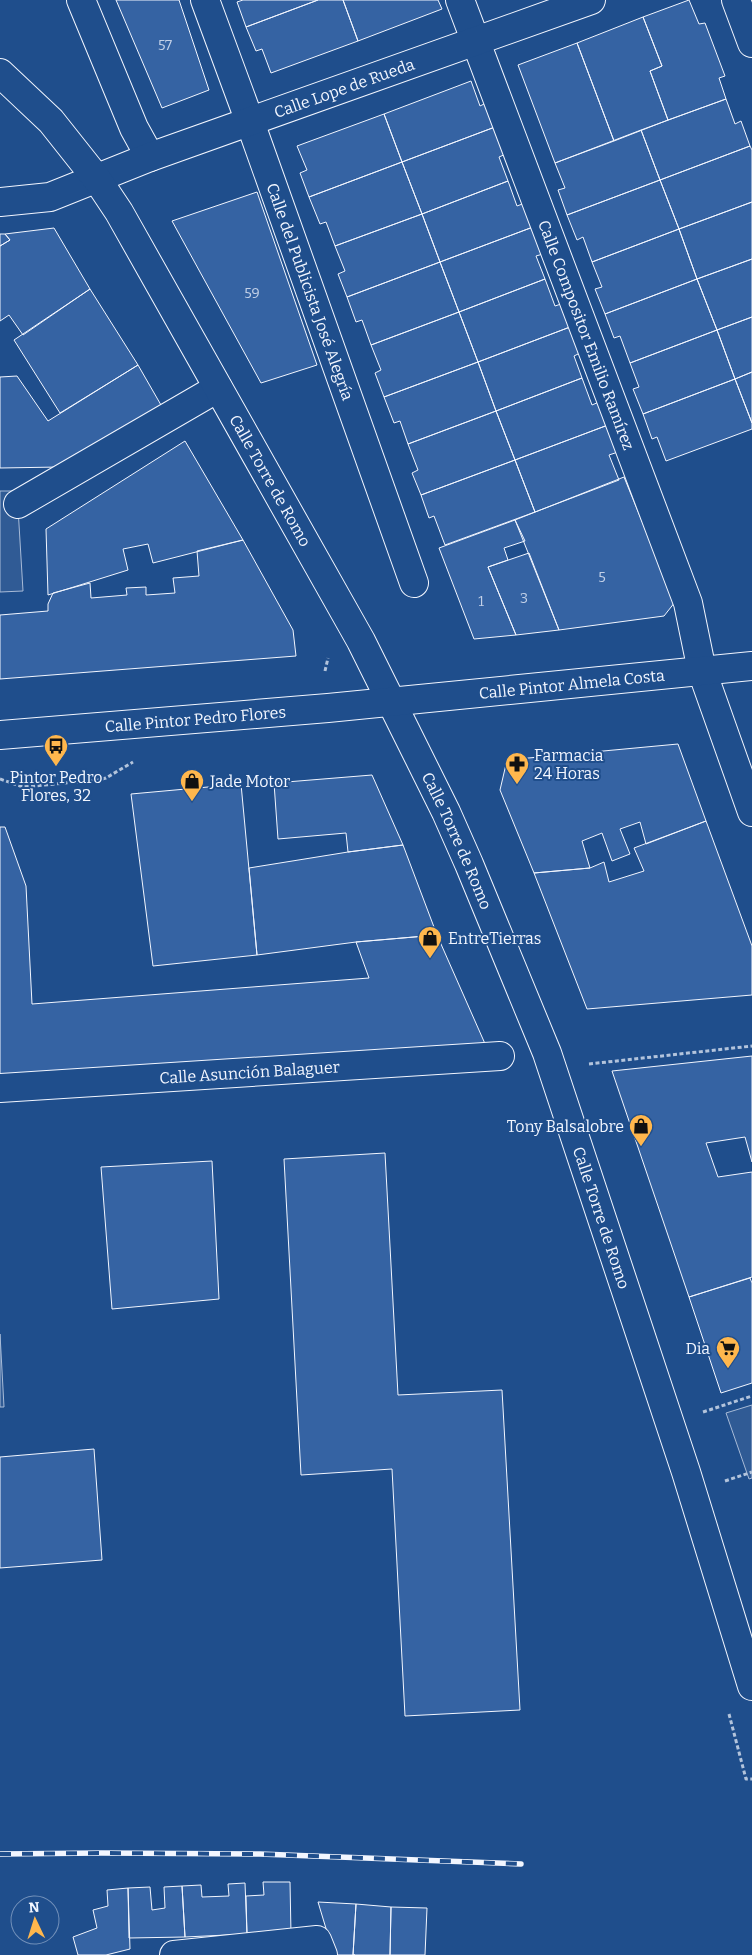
<svg xmlns="http://www.w3.org/2000/svg" width="752" height="1955" viewBox="0 0 752 1955" font-family="Bitter,serif">
	<style>
		.built { fill: #305b95; stroke: #a8bbd7 }
		.building { fill: #3563a3; stroke: #f2f6ff }
		.lines { fill: none; stroke-linecap: round; stroke-linejoin: round }
		.pedestrian-casing { stroke: #f2f6ff; stroke-width: 30 }
		.minor-casing { stroke: #f2f6ff; stroke-width: 30 }
		.secondary-casing { stroke: #f2f6ff; stroke-width: 30 }
		.path { stroke: #b3c4dc; stroke-width: 3; stroke-dasharray: 4 2.5; stroke-linecap: butt }
		.pedestrian { stroke: #1f4e8c; stroke-width: 28 }
		.minor { stroke: #1f4e8c; stroke-width: 28 }
		.secondary { stroke: #1f4e8c; stroke-width: 28 }
		.rail-casing { stroke: #f2f6ff; stroke-width: 5.5 }
		.rail { stroke: #1f4e8c; stroke-width: 4; stroke-dasharray: 11; stroke-linecap: butt }
		.labels { text-anchor: middle; dominant-baseline: central; stroke-width: 4; stroke-linejoin: round; paint-order: stroke }
		.number-label { font-size: 14px; fill: #c3d1e8 }
		.street-label { font-size: 16px; fill: #f2f6ff; stroke: #1f4e8c }
		.poi-label { font-size: 16px; fill: #f2f6ff; stroke: #1f4e8c; text-anchor: start }
	</style>
	<rect width="100%" height="100%" fill="#1f4e8c"/>
	<path class="built" d="M0,491H17L23,591L0,592Z
		M0,1334L4,1407H0Z
		M752,1405V1478L749,1479L726,1413Z"/>
	<path class="building" d="M116,0H179L209,90L162,108Z
		M243,0H318L246,27L237,2Z
		M318,0H343L358,41L271,73L262,49L256,51L246,27Z
		M343,0H438L442,9L358,41Z
		M689,0L699,24L705,23L725,76L719,78L726,99L668,120L650,71L662,66L643,17Z
		M643,17L662,66L650,71L668,120L614,141L577,43Z
		M577,43L614,141L555,163L518,65Z
		M471,81L480,106L486,103L495,127L402,162L384,114Z
		M726,99L735,124L741,121L750,146L660,180L641,130Z
		M384,114L402,162L309,197L300,173L307,170L297,146Z
		M495,127L506,154L499,157L508,181L422,214L402,162Z
		M641,130L660,180L567,215L558,190L565,188L555,163Z
		M750,146L752,150V202L679,229L660,180Z
		M402,162L422,214L335,246L326,222L320,224L309,197Z
		M660,180L679,229L592,262L583,237L577,240L567,215Z
		M508,181L517,206L525,203L533,227L440,262L422,214Z
		M257,192L317,365L261,383L172,221Z
		M752,202V259L697,279L679,229Z
		M422,214L440,262L347,297L338,274L345,271L335,246Z
		M533,227L543,254L536,256L545,279L459,312L440,262Z
		M54,228L90,289L23,335L9,315L0,321V246L10,240L5,234Z
		M679,229L697,279L605,314L595,289L602,287L592,262Z
		M0,234H5L10,240L0,246Z
		M752,259V317L717,330L697,279Z
		M440,262L459,312L371,345L362,320L356,322L347,297Z
		M545,279L555,306L561,304L570,327L478,362L459,312Z
		M697,279L717,330L630,363L620,336L614,338L605,314Z
		M90,289L138,365L60,413L14,340Z
		M459,312L478,362L384,397L375,373L381,370L371,345Z
		M752,317V372L735,379L717,330Z
		M570,327L580,353L574,356L582,378L496,411L478,362Z
		M717,330L735,379L643,414L633,389L639,387L630,363Z
		M478,362L496,411L408,444L400,421L394,423L384,397Z
		M138,365L161,405L60,467L0,468V377L17,376L48,421Z
		M752,372V423L735,379Z
		M582,378L592,405L599,402L608,425L515,460L496,411Z
		M735,379L752,423V429L666,461L657,437L652,439L643,414Z
		M496,411L515,460L421,495L412,473L418,470L408,444Z
		M608,425L618,452L609,455L619,480L535,512L515,460Z
		M185,441L243,540L153,563L148,544L123,549L128,570L48,595L46,529Z
		M515,460L535,512L445,545L434,516L429,518L421,495Z
		M624,477L675,602L664,616L559,630L515,520Z
		M515,520L525,541L504,548L508,560L488,567L516,635L474,639L439,548Z
		M243,540L293,630L296,656L0,679V615L48,611V604L53,593L90,583L91,598L127,595L126,588L146,587V595L175,593L173,578L199,576L197,551Z
		M529,553L559,630L516,635L488,567Z
		M678,744L706,821L646,844L640,822L620,829L630,854L612,861L602,833L582,841L590,868L534,873L500,790L507,760Z
		M372,775L403,845L348,852L346,833L278,839L274,783Z
		M241,784L257,955L153,966L131,794Z
		M706,821L752,946V995L587,1009L534,873L590,868L604,862L609,882L644,871L634,848Z
		M0,827H5L26,886L32,1004L369,978L356,942L437,935L486,1046L0,1075Z
		M403,845L437,935L356,942L257,955L249,868L348,852Z
		M752,1056V1162L745,1137L706,1143L718,1177L752,1172V1277L689,1297L612,1071Z
		M385,1153L398,1395L502,1390L520,1710L405,1716L392,1469L301,1475L284,1159Z
		M212,1161L219,1299L112,1309L101,1167Z
		M750,1278L752,1283V1383L721,1393L689,1297Z
		M94,1449L102,1560L0,1568V1457Z
		M263,1882H290L291,1934H247L246,1896L264,1895Z
		M245,1883L247,1934L185,1937L182,1886L201,1885L202,1897L229,1896L228,1884Z
		M182,1886L185,1937L129,1938L128,1888L150,1887L152,1910L165,1908L164,1887Z
		M128,1888L130,1949L106,1955H78L73,1937L97,1928L93,1910L108,1906L107,1890Z
		M318,1902L356,1904L353,1955H355H334Z
		M356,1904L391,1907L390,1955H353Z
		M391,1907L427,1908L425,1955H390Z"/>
	<g class="lines">
		<g class="pedestrian-casing">
			<g id="pedestrian">
				<path d="M18,504L218,388"/>
				<path id="s1" d="M0,1088L500,1056"/>
			</g>
		</g>
		<g class="minor-casing">
			<g id="minor">
				<path d="M81,0L134,128L150,157"/>
				<path id="s2" d="M205,0L250,122L414,583"/>
				<path id="s3" d="M460,0L688,603L702,671L752,812"/>
				<path d="M736,0L752,43"/>
				<path id="s4" d="M0,202L50,197L150,157L591,0"/>
				<path d="M174,1955L317,1940L323,1955"/>
			</g>
		</g>
		<g class="secondary-casing">
			<g id="secondary">
				<path id="s5" d="M0,73L51,121L97,179L119,212L361,641L446,812L469,864L547,1053L686,1472L752,1686"/>
				<path id="s6" d="M0,735L328,708L752,666"/>
			</g>
		</g>
		<path class="path" d="M325,671L328,658
			M0,779L23,787L98,780L106,778L133,762
			M589,1064L752,1046
			M703,1412L752,1396
			M725,1481L752,1472
			M729,1714L746,1779H752"/>
		<use href="#pedestrian" class="pedestrian"/>
		<use href="#minor" class="minor"/>
		<use href="#secondary" class="secondary"/>
		<g class="rail-casing">
			<path id="rail" d="M0,1854L101,1853L260,1854L521,1864"/>
		</g>
		<use href="#rail" class="rail"/>
	</g>
	<defs>
		<g id="bus-pin" transform="scale(1.25)"><path d="M0 17L-7.5 6A9.5 9.5 0 1 1 7.5 6Z" fill="#ffb74d" stroke="#1f4e8c"/><path d="M-5-6H5V4H4V6H2V4H-2V6H-4V4H-5ZM-3.5-4V0h7V-4ZM-3.5 1.2v1.5H-2V1.2ZM2 1.2v1.5H3.5V1.2Z" fill="#111"/></g>
		<g id="pharmacy-pin" transform="scale(1.25)"><path d="M0 17L-7.5 6A9.5 9.5 0 1 1 7.5 6Z" fill="#ffb74d" stroke="#1f4e8c"/><path d="M-2-6h4v4h4v4h-4v4h-4v-4h-4v-4h4Z" fill="#111"/></g>
		<g id="shop-pin" transform="scale(1.25)"><path d="M0 17L-7.5 6A9.5 9.5 0 1 1 7.5 6Z" fill="#ffb74d" stroke="#1f4e8c"/><path d="M-5-2.5h2.3a2.7 3.5 0 0 1 5.4 0H5L5.5 6h-11ZM-1.5-2.5h3a1.5 2.3 0 0 0-3 0Z" fill="#111"/></g>
		<g id="supermarket-pin" transform="scale(1.25)"><path d="M0 17L-7.5 6A9.5 9.5 0 1 1 7.5 6Z" fill="#ffb74d" stroke="#1f4e8c"/><path d="M-6-5.5h2.5l.6 2H6L4.5 2H-2.5L-4.4-4H-6ZM-1.5 3.2a1.3 1.3 0 1 0 .1 0ZM3 3.2a1.3 1.3 0 1 0 .1 0Z" fill="#111"/></g>
	</defs>
	<g fill-rule="evenodd">
		<use href="#bus-pin" x="56" y="746"/>
		<use href="#pharmacy-pin" x="517" y="764"/>
		<use href="#shop-pin" x="192" y="781"/>
		<use href="#shop-pin" x="430" y="938"/>
		<use href="#shop-pin" x="641" y="1126"/>
		<use href="#supermarket-pin" x="728" y="1348"/>
	</g>
	<g class="labels">
		<g class="number-label">
			<text x="165" y="45">57</text>
			<text x="252" y="293">59</text>
			<text x="602" y="577">5</text>
			<text x="524" y="598">3</text>
			<text x="481" y="601">1</text>
		</g>
		<g class="street-label">
			<text stroke="none"><textPath href="#s4" startOffset="364">Calle Lope de Rueda</textPath></text>
			<text stroke="none"><textPath href="#s2" startOffset="310">Calle del Publicista José Alegría</textPath></text>
			<text stroke="none"><textPath href="#s3" startOffset="358">Calle Compositor Emilio Ramírez</textPath></text>
			<text stroke="none"><textPath href="#s5" startOffset="492">Calle Torre de Romo</textPath></text>
			<text stroke="none"><textPath href="#s6" startOffset="574">Calle Pintor Almela Costa</textPath></text>
			<text stroke="none"><textPath href="#s6" startOffset="196">Calle Pintor Pedro Flores</textPath></text>
			<text stroke="none"><textPath href="#s5" startOffset="898">Calle Torre de Romo</textPath></text>
			<text stroke="none"><textPath href="#s1" startOffset="250">Calle Asunción Balaguer</textPath></text>
			<text stroke="none"><textPath href="#s5" startOffset="1302">Calle Torre de Romo</textPath></text>
		</g>
		<g class="poi-label">
			<text x="534" y="755">Farmacia<tspan x="534" dy="18">24 Horas</tspan></text>
			<text x="56" y="777" text-anchor="middle">Pintor Pedro<tspan x="56" dy="18">Flores, 32</tspan></text>
			<text x="210" y="781">Jade Motor</text>
			<text x="448" y="938">EntreTierras</text>
			<text x="624" y="1126" text-anchor="end">Tony Balsalobre</text>
			<text x="710" y="1348" text-anchor="end">Dia</text>
		</g>
	</g>
	<g transform="translate(35 1920) rotate(356)"><circle r="24" fill="#1f4e8c" stroke="#7391ba"/>
	<path d="M0-4L9 19L0 12L-9 19Z" fill="#ffb74d"/>
	<text y="-8" font-size="14" font-weight="bold" text-anchor="middle" fill="#f2f6ff">N</text>
	</g>
</svg>
